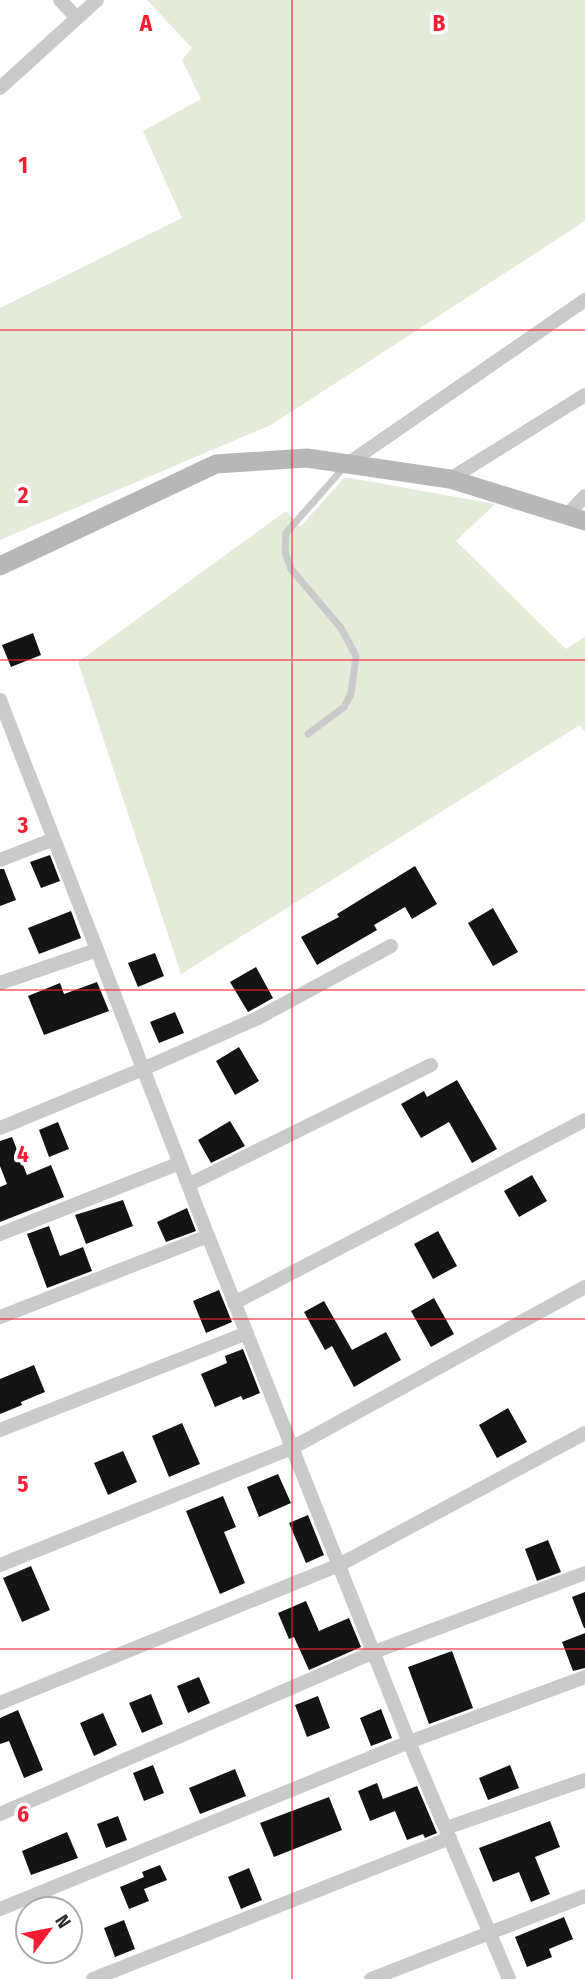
<svg xmlns="http://www.w3.org/2000/svg" width="585" height="1979" viewBox="0 0 585 1979" font-family="'Fira Sans Condensed',sans-serif">
	<style>
		.green { fill: #e3ecd8 }
		.building { fill: #141414 }
		.lines { fill: none; stroke-linecap: round; stroke-linejoin: round }
		.lane { stroke: #cacaca; stroke-width: 7 }
		.street { stroke: #cacaca; stroke-width: 14 }
		.secondary { stroke: #b7b7b7; stroke-width: 19 }
		.grid { fill: none; stroke: #f61d33; stroke-width: 2; stroke-opacity: 0.55 }
		.grid-label { font-size: 23px; text-anchor: middle; font-weight: bold; fill: #f61d33; stroke: #fff; stroke-width: 7; stroke-linejoin: round; paint-order: stroke }
	</style>
	<rect width="100%" height="100%" fill="#fff"/>
	<path class="green" d="M147,0H585V221L271,425L0,540V308L182,218L143,131L201,99L182,60L192,48Z
		M345,477L495,504L456,541L566,649L585,637V732L580,725L181,974L78,662L286,511L300,527Z"/>
	<path class="building" d="M33,633L41,655L11,667L2,645Z
		M50,855L60,881L41,888L30,862Z
		M415,866L437,904L412,919L405,907L374,925L377,930L317,965L301,937L339,917L337,914Z
		M0,869H4L16,900L0,906Z
		M493,908L518,952L493,966L468,923Z
		M71,911L81,938L39,954L28,928Z
		M155,953L164,976L138,987L128,963Z
		M256,967L273,998L248,1012L230,982Z
		M97,982L109,1011L44,1035L28,996L60,983L64,994Z
		M175,1012L184,1033L159,1043L150,1022Z
		M239,1047L259,1081L235,1095L216,1061Z
		M457,1080L497,1149L472,1163L449,1122L421,1138L401,1104L424,1091L427,1097Z
		M230,1121L245,1146L211,1163L198,1140Z
		M58,1122L69,1149L49,1157L39,1130Z
		M12,1137L27,1175L51,1165L64,1197L0,1222V1187L7,1184L0,1166V1141Z
		M532,1175L547,1201L519,1217L504,1191Z
		M123,1200L133,1226L86,1244L75,1215Z
		M187,1208L196,1231L166,1242L157,1222Z
		M49,1226L60,1256L83,1247L92,1271L47,1288L27,1234Z
		M438,1231L457,1266L433,1279L414,1244Z
		M219,1290L232,1322L206,1333L193,1301Z
		M434,1298L454,1334L431,1347L411,1311Z
		M324,1301L352,1350L386,1332L401,1360L354,1387L332,1346L325,1350L304,1312Z
		M243,1349L260,1393L243,1400L241,1396L215,1407L201,1374L227,1363L225,1356Z
		M34,1365L45,1392L21,1402L22,1405L0,1414V1379Z
		M508,1408L527,1442L497,1458L479,1425Z
		M182,1423L200,1464L169,1477L152,1436Z
		M123,1451L137,1482L108,1495L94,1463Z
		M278,1474L291,1503L259,1517L247,1487Z
		M223,1496L236,1527L224,1532L245,1583L220,1594L186,1511Z
		M308,1515L324,1555L306,1563L289,1523Z
		M548,1540L561,1572L537,1581L525,1549Z
		M31,1566L50,1610L22,1622L3,1578Z
		M585,1592V1628H584L572,1597Z
		M306,1601L319,1631L349,1618L361,1647L309,1670L294,1637L289,1639L278,1613Z
		M585,1633V1668L573,1671L562,1642Z
		M452,1651L473,1708L429,1724L408,1667Z
		M199,1677L210,1703L188,1713L177,1686Z
		M151,1694L163,1724L142,1733L129,1703Z
		M318,1696L330,1728L307,1737L295,1705Z
		M381,1709L392,1738L371,1746L360,1718Z
		M18,1710L43,1770L24,1778L9,1741L0,1744V1718Z
		M103,1713L117,1745L94,1756L80,1723Z
		M153,1765L164,1793L144,1801L133,1773Z
		M510,1765L519,1788L488,1800L479,1778Z
		M235,1769L246,1796L200,1814L189,1788Z
		M377,1783L383,1799L417,1786L437,1833L425,1838L423,1834L407,1840L395,1811L370,1821L358,1791Z
		M329,1797L342,1830L274,1857L260,1823Z
		M118,1816L127,1840L106,1848L97,1824Z
		M550,1821L560,1847L535,1857L550,1894L531,1902L519,1872L493,1882L479,1848Z
		M67,1832L78,1858L31,1875L22,1851Z
		M160,1865L167,1880L144,1889L149,1901L129,1909L120,1887L144,1877L142,1872Z
		M249,1868L262,1900L241,1909L228,1877Z
		M564,1917L573,1939L549,1949L552,1957L527,1967L515,1937Z
		M124,1920L135,1949L115,1957L104,1928Z"/>
	<g class="lines">
		<path class="lane" d="M308,734L344,707L351,694L356,656L341,628L291,569L285,552L286,533L346,465"/>
		<path class="street" d="M60,0L77,18
			M0,88L97,0
			M346,465L585,300
			M450,479L585,395
			M568,514L585,496
			M0,700L208,1236L409,1742L509,1979
			M0,860L54,839
			M0,983L97,950
			M0,1128L143,1069L258,1018L391,946
			M188,1185L431,1065
			M0,1234L180,1163
			M234,1303L585,1120
			M0,1317L208,1236
			M0,1430L247,1333
			M0,1565L292,1448L585,1287
			M0,1703L339,1565L585,1433
			M0,1814L374,1652L585,1573
			M446,1828L585,1780
			M0,1909L409,1742L585,1677
			M93,1979L450,1838
			M371,1979L585,1896"/>
		<path class="secondary" d="M0,566L216,464L307,458L450,479L585,521"/>
	</g>
	<path class="grid" d="M292,0V1979M0,330H585M0,660H585M0,990H585M0,1319H585M0,1649H585"/>
	<g class="grid-label">
		<text x="146" y="31">A</text>
		<text x="439" y="31">B</text>
		<text x="23" y="173">1</text>
		<text x="23" y="503">2</text>
		<text x="23" y="833">3</text>
		<text x="23" y="1162">4</text>
		<text x="23" y="1492">5</text>
		<text x="23" y="1822">6</text>
	</g>
	<g transform="translate(49 1930) rotate(58)"><circle r="33" fill="#ffffff" stroke="#ababab" stroke-width="2"/>
	<path d="M0-5L12 26L0 18L-12 26Z" fill="#f61d33"/>
	<text y="-10" font-size="19" font-weight="bold" text-anchor="middle" fill="#2d2d2d">N</text>
	</g>
</svg>
